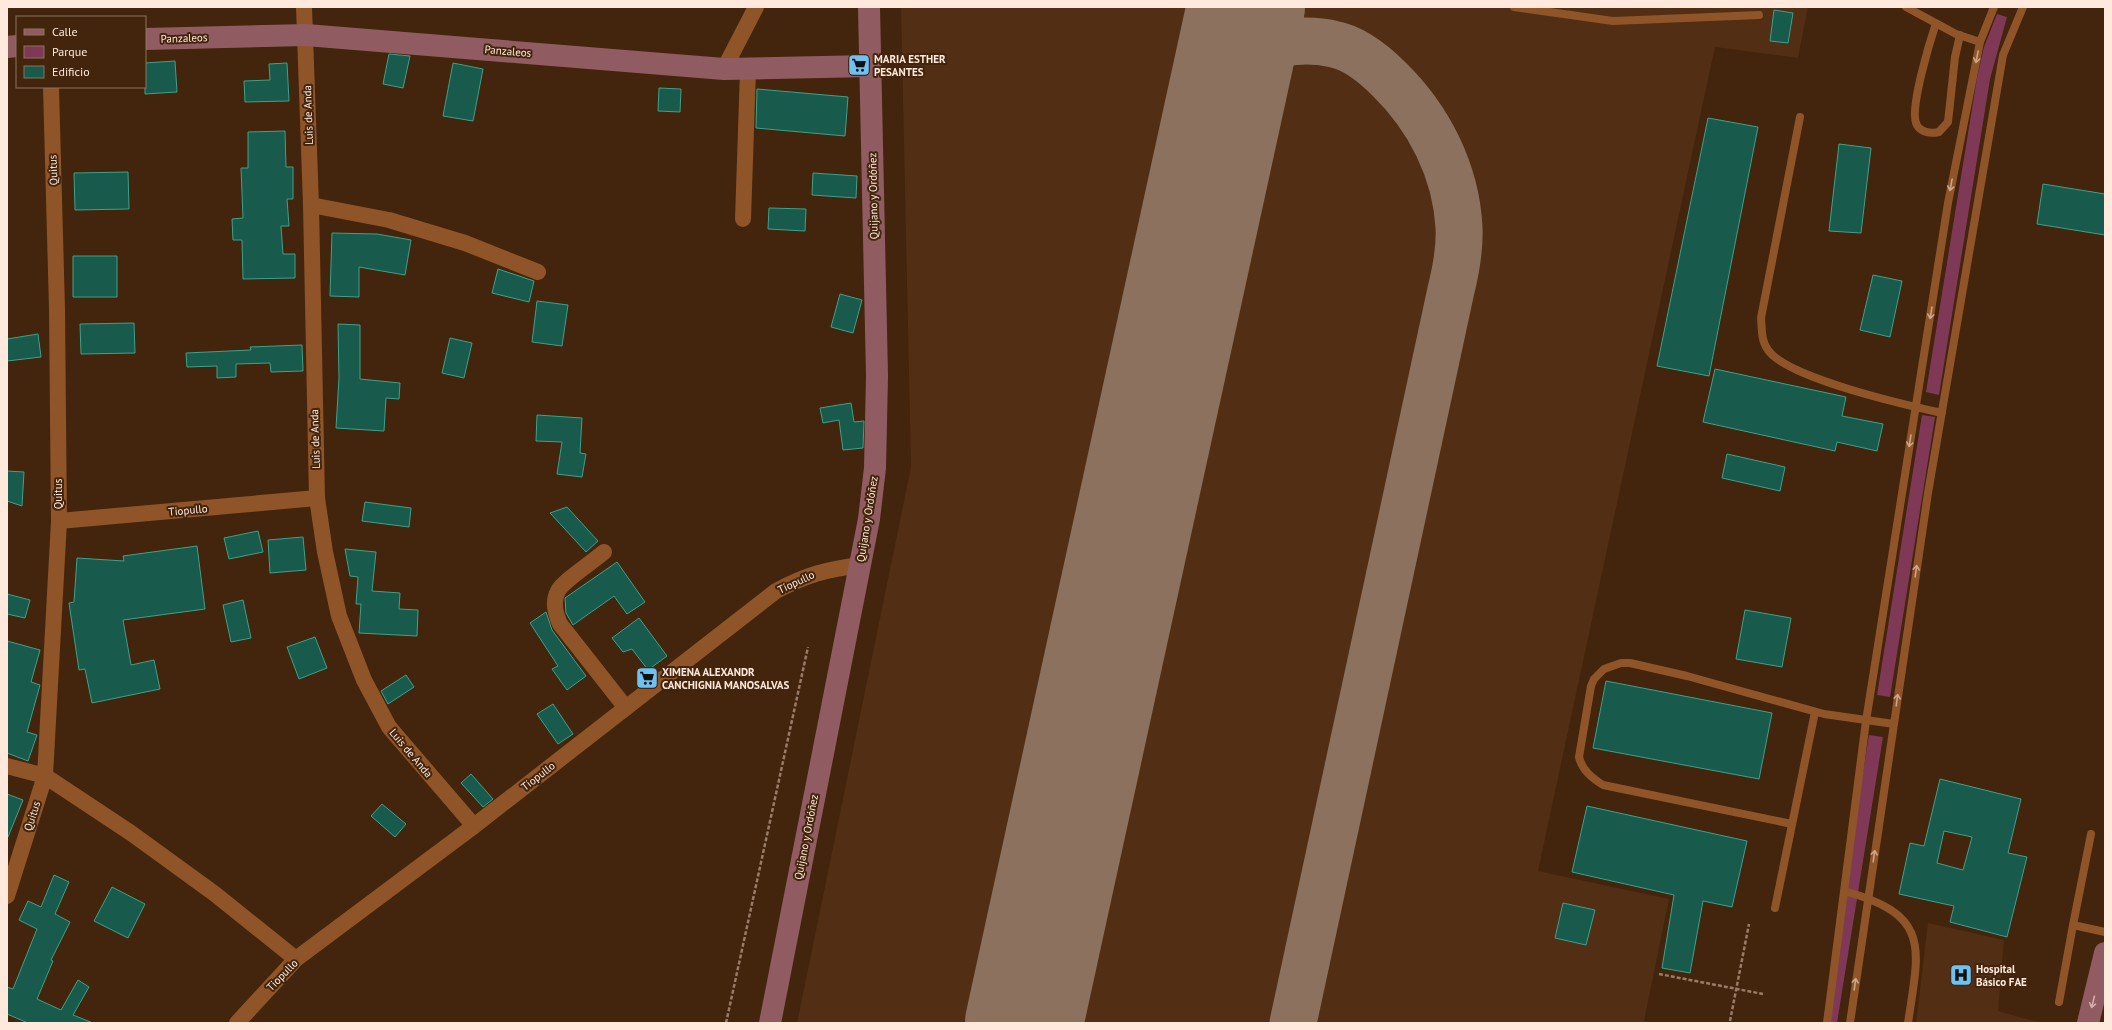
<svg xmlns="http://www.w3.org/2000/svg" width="2112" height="1030" viewBox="0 0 2112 1030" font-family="'PT Sans',sans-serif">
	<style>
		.built { fill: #512e14 }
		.green { fill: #7f3957 }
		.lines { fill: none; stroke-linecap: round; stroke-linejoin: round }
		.taxiway { stroke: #8c725e; stroke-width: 47 }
		.runway { stroke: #8c725e; stroke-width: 118 }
		.building { fill: #185a4c; stroke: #3fa18a; fill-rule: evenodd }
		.path { stroke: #977c69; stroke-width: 2.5; stroke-dasharray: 4 2; stroke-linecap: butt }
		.lane { stroke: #8f5428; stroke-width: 8 }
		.street { stroke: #8f5428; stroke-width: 16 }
		.secondary { stroke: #905c61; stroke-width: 22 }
		.oneway { stroke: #cca68b }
		.oneway2 { stroke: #d2b1ab }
		.labels { text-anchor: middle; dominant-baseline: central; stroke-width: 4; stroke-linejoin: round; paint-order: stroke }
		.street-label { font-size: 11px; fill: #fee9dc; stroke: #43240c }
		.poi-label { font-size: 11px; font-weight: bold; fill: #fee9dc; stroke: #43240c; text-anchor: start }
	</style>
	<rect width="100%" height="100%" fill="#43240c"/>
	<path class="built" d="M901,7H1808L1798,58L1715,47L1538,871L1669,899L1644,1021L1654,1023H797L911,467Z
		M1928,923L2004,940L1998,1011L2041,1023H1916Z"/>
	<path class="green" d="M1997,14L2007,17L1990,79L1939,395L1926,392L1977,78L1984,47Z
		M1922,415L1935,417L1890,697L1877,695Z
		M1869,735L1883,737L1837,1023H1823Z"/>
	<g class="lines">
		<path class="taxiway" d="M1235,56C1267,45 1300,36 1333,44C1355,48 1374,64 1389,79C1429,118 1456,171 1459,227C1460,248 1456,270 1451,290L1293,1023"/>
		<path class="runway" d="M1024,1023L1246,7"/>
	</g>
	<path class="building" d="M1774,10L1793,13L1788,43L1770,41Z
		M389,54L410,56L403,88L383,84Z
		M175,61L177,92L145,94V63Z
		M287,63L289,101L245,102L244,81L270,80L269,64Z
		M453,63L483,69L473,121L443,116Z
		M659,88L681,89L680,112L658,111Z
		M757,89L848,97L845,136L756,128Z
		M1708,118L1758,127L1709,376L1657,366Z
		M285,131L286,167H293V199H287L289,226H281L283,254H295V278L243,279L242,240H233L232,219L243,218L241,168H248V132Z
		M1839,144L1871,148L1861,233L1829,231Z
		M128,172L129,209L75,210L74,173Z
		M813,173L857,176L856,198L812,195Z
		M2043,184L2105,194V235L2037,224Z
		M769,208L806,209L805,231L768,229Z
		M332,233L377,234L411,240L405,275L359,267V297L330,296Z
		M73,256H117V297H73Z
		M498,269L534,281L529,302L492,293Z
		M1873,275L1902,281L1890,337L1860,330Z
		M840,294L862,300L853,333L831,327Z
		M537,301L568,305L562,346L532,342Z
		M134,323L135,353L81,354L80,324Z
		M338,324L360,325V379L400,383L399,399L386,398L384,431L336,428L339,378Z
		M38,334L41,357L7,361V339Z
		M450,338L472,343L464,378L442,373Z
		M302,345L303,371L271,372L270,363L236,364V377L217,378V366L187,367L186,353L251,350L250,347Z
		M1715,369L1846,397L1842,416L1883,424L1877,451L1837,442L1835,451L1703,422Z
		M851,403L854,422L864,421L863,448L843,450L839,420L823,423L820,408Z
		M537,415L582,418L580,453L586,454L582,477L557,474L562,442L536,441Z
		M1727,454L1785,467L1780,491L1722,478Z
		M7,471L24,472L22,506L7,501Z
		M365,502L411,508L409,527L362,521Z
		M567,507L598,541L586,552L550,513Z
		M258,531L263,552L229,559L224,538Z
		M303,537L306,570L270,573L268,540Z
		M197,546L205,609L123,620L131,665L154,660L160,689L92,703L85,669L79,670L69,603L74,602L77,558L124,561L123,556Z
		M345,549L376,552L372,591L400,593L399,609L418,610L417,636L359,633L361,604H356L358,577L350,576Z
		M617,562L645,602L627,614L614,596L573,625L566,613L565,598Z
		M7,594L30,600L25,618L7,614Z
		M243,600L251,638L231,642L223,605Z
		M1745,610L1791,618L1782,667L1736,659Z
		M546,612L552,630L586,676L567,690L552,669L558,666L530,623Z
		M639,618L667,656L648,670L632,649L623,652L612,638Z
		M315,637L327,668L299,679L287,647Z
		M7,641L40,650L31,682L40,685L27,732L37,735L28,761L7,753Z
		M406,675L414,687L388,704L381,691Z
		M1606,681L1772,713L1759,779L1593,748Z
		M553,704L573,734L558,744L537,714Z
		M471,774L493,799L483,807L461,783Z
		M1940,779L2021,799L2008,853L2027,857L2007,937L1950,922L1954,906L1899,894L1910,843L1924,846ZM1944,831L1972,837L1963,870L1937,863Z
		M7,794L23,800L8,837H7Z
		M382,804L406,824L395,837L371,816Z
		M1587,806L1747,841L1732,907L1703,901L1690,973L1662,968L1674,895L1572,872Z
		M54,875L69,882L55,914L70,922L51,960L53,961L37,999L61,1010L78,980L89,987L73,1015L93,1023H28L7,1014V987L13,989L37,929L19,920L28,901L41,907Z
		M112,887L145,904L128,938L94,921Z
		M1563,903L1595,910L1586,945L1555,938Z"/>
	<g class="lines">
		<path class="path" d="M1659,974L1763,994
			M1730,1021L1749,924
			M726,1023L808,647"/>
		<path class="lane" d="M1514,7L1613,21L1759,15
			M1906,7L1956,34L1980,42
			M1936,23C1930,41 1910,107 1916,123C1919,132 1930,134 1939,132L1948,122L1955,57L1960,35
			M1800,117L1761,318C1762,329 1761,341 1768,350C1787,378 1906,405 1942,413
			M1792,824L1603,785C1592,778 1582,770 1579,757L1591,686L1594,679L1604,669L1621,663H1630L1687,676L1824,714L1894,724
			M1844,891C1932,915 1919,948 1908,1023
			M1775,908L1815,712
			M2073,925L2091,834
			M2059,1002L2073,925L2105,932
			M1827,1023L1866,721L1948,203L1980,42L1994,7
			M1850,1023L1928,493L2003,55L2023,7"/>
		<path class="street" d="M304,7L311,205L317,498L325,552L339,616L364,680L389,727L474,826
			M724,69L756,7
			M311,205L389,220L465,243L538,272
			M743,219L748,70
			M59,521L317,498
			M604,552C595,560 562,582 558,591C552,602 555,613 560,624L626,708
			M7,766L45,776L131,833L215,894L296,959
			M7,896L45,776L59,521L57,309L51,87
			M237,1023L296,959L474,826L776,591C808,574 825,570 860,565"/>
		<path class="secondary" d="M145,39L306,35L724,69L870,66
			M7,47L17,46
			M770,1023L869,519L875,468L877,376L869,7
			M2088,1023L2105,953"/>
	</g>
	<defs><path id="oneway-shaft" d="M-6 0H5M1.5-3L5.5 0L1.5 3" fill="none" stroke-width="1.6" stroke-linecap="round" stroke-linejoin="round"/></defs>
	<g class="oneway">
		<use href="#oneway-shaft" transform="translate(1977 57) rotate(101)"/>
		<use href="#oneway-shaft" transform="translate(1951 185) rotate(101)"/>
		<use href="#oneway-shaft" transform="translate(1931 313) rotate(99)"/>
		<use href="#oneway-shaft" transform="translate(1910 441) rotate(99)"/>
		<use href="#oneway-shaft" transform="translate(1916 571) rotate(-82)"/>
		<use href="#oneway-shaft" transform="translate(1897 700) rotate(-82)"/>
		<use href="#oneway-shaft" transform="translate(1874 856) rotate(-82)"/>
		<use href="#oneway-shaft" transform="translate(1855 984) rotate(-82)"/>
	</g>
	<use class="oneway2" href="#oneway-shaft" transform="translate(2093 1002) rotate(104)"/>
	<defs>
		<g id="supermarket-square" transform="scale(1.15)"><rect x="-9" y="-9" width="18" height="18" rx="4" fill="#6dc2f3" stroke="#43240c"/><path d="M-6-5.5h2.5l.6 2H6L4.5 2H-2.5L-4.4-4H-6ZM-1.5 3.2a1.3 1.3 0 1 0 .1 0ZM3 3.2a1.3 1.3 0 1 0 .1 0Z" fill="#111"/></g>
		<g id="hospital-square" transform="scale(1.15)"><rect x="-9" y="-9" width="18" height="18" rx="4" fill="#6dc2f3" stroke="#43240c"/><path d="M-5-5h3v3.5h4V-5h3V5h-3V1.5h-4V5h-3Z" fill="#111"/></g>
	</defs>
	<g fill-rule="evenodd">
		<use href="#supermarket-square" x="859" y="65"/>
		<use href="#supermarket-square" x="647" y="678"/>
		<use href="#hospital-square" x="1961" y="975"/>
	</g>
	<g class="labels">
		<g class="street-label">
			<text transform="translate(184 38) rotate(-2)">Panzaleos</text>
			<text transform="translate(508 51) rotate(5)">Panzaleos</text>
			<text transform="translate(308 115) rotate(-92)">Luis de Anda</text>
			<text transform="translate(53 170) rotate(-92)">Quitus</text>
			<text transform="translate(873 196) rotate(-91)">Quijano y Ordóñez</text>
			<text transform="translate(315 439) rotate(-92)">Luis de Anda</text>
			<text transform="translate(58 494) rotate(-90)">Quitus</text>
			<text transform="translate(188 510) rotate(-5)">Tiopullo</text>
			<text transform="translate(867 519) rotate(-81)">Quijano y Ordóñez</text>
			<text transform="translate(796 582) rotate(-25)">Tiopullo</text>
			<text transform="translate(411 753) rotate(50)">Luis de Anda</text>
			<text transform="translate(538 776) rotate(-38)">Tiopullo</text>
			<text transform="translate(32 816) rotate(-72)">Quitus</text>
			<text transform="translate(806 837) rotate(-79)">Quijano y Ordóñez</text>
			<text transform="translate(282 975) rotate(-46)">Tiopullo</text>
		</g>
		<g class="poi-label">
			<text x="874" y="59">MARIA ESTHER<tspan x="874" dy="13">PESANTES</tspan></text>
			<text x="662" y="672">XIMENA ALEXANDR<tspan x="662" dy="13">CANCHIGNIA MANOSALVAS</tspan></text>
			<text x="1976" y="969">Hospital<tspan x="1976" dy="13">Básico FAE</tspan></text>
		</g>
	</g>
	<rect width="2112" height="1030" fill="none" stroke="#fee9dc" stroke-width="16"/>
	<rect x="16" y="16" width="130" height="72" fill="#43240c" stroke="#8e735f"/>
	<rect x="24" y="29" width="20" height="6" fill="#905c61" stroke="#8e735f"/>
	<text x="52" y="36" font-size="12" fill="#fee9dc">Calle</text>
	<rect x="24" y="46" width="20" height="12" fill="#7f3957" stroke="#8e735f"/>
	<text x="52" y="56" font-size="12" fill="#fee9dc">Parque</text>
	<rect x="24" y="66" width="20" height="12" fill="#185a4c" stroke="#8e735f"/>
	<text x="52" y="76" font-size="12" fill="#fee9dc">Edificio</text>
</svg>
